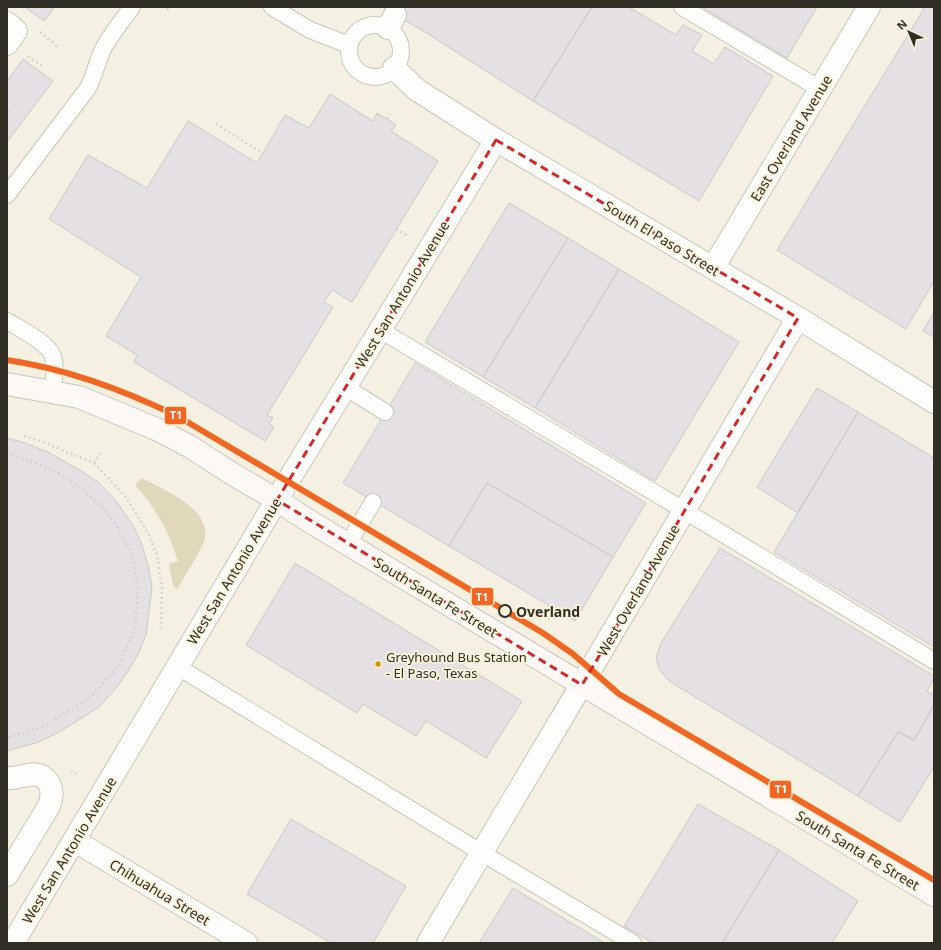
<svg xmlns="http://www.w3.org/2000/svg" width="941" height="950" viewBox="0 0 941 950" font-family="'Noto Sans',sans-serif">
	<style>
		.green { fill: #e1d8bc }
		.building { fill: #e4e0e3; stroke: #ccc8c7 }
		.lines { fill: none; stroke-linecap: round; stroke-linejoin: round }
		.service-casing { stroke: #cac6bc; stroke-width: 18 }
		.pedestrian-casing { stroke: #cac6bc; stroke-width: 24 }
		.minor-casing { stroke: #cac6bc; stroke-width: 24 }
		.tertiary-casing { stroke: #cac6bc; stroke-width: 24 }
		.secondary-casing { stroke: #cac6bc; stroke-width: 24 }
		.path { stroke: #d5d4d0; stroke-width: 2.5; stroke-dasharray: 2 3; stroke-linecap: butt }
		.service { stroke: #fdfdfb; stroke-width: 16 }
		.pedestrian { stroke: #fdfdfb; stroke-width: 22 }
		.minor { stroke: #fdfdfb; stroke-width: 22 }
		.tertiary { stroke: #fdfdfb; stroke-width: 22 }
		.secondary { stroke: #fbf8f6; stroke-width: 22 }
		.tram-1-casing { stroke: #fcf3da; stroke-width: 9 }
		.tram-1 { stroke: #f26522; stroke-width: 6 }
		.marked { fill: none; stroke: #d62828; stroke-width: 3; stroke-dasharray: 8 5; stroke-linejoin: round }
		.stop-dot { fill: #fcf3da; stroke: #312e25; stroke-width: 2 }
		.bus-dot { fill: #d99406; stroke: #fcf3da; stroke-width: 1.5 }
		.labels { text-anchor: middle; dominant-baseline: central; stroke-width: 3.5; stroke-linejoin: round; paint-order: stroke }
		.bus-label { font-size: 13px; fill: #312e25; stroke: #fcf3da; text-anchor: start }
		.street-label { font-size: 14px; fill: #312e25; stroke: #fcf3da }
		.stop-label { font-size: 14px; font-weight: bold; fill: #312e25; stroke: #fcf3da; text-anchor: start }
		.line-badge { stroke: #fcf3da; stroke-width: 1.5 }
		.badge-label { font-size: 11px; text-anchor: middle; font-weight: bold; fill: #fff }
	</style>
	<rect width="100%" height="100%" fill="#f4f0e2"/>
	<path class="green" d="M142,478C164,490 217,511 203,544C196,559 186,574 177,589L173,586L169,564L178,561C167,528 158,511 135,485Z"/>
	<path class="building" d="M25,7H55L44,21Z
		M382,7H592L533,101L425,32Z
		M592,7H629L676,35L683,25L702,35L692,51L714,64L725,47L773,76L699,201L533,101Z
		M702,7H817L787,58Z
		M925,7H934V281L906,329L777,250Z
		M23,59L53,81L7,142V81Z
		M330,94L373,121L377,113L387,119L396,125L391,131L438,161L352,302L332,290L324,302L333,307L267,415L273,418L269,424L274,427L265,441L134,362L137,355L106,336L141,277L49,219L88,155L147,188L188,121L257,163L285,115L309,128Z
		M509,203L568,238L483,377L425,342Z
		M568,238L619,269L535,408L483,377Z
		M619,269L739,342L655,481L535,408Z
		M934,312V337L923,331Z
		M415,363L646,503L613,557L487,483L449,546L343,483Z
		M817,388L858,412L798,513L757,487Z
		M858,412L934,458V647L774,552Z
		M7,438L25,443L48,452L83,472L98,482L116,501L134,527L142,545L148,565L152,587L146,635L139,652L129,670L117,687L99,707L61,731L39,742L7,751Z
		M487,483L613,557L575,621L449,546Z
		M720,548L934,676V679L927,691L934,695V705L914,740L898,732L858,796L669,681L659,669L656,658L661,643Z
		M295,563L522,701L486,758L426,721L416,736L363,704L357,713L246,645Z
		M934,705V767L900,822L858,796L898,732L914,740Z
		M698,804L779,850L722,943H653L624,926Z
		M291,819L406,886L373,943H331L247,894Z
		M779,850L858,901L832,943H722Z
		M513,888L605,943H479Z"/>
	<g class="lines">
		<g class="service-casing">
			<path id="service" d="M272,7L310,30L349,45
				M682,7L820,89
				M349 51a26 26 0 1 1 52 0a26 26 0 1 1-52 0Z
				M7,195L88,88C94,76 97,63 102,51C110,35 122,21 132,7
				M7,321C20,329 45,341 52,354C57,365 53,381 53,392
				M380,330L660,496L934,661
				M345,387L385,412
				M348,544L373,502
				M178,667L482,853L633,943"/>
		</g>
		<g class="pedestrian-casing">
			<path id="pedestrian" d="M7,23L16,31L7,44
				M7,778C21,780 37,766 48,782C53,790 52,797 49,806L7,875"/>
		</g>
		<g class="minor-casing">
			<path id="minor" d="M388,28L395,15
				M394,68L417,90L496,140
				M713,268L869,7
				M75,841L246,943
				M428,943L563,716L798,318"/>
		</g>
		<g class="tertiary-casing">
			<path id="tertiary" d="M13,943L288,481L496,140L798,318L934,402"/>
		</g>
		<g class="secondary-casing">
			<path id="secondary" d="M7,384L79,397L156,429L189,446L234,475L277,500L309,521L934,895"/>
		</g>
		<path class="path" d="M167,10L169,7
			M40,32L57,46
			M28,56L42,66
			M7,110L9,111
			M387,119L390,114
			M216,124L262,153
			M396,229L408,236
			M24,436L38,440L94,463L125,496L148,533L157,555L162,588L161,628
			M7,453L35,463L60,474L79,487L101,506L118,528L132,553L138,589L135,629L119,665L90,698L45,726L7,738
			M94,463L100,453
			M71,771L77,774"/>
		<use href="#service" class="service"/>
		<use href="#pedestrian" class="pedestrian"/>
		<use href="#minor" class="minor"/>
		<use href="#tertiary" class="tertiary"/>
		<use href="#secondary" class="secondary"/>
		<g class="tram-1-casing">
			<path id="tram-1" d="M7,360C68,369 124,390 179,417L543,633L573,654L619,694L934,880"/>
		</g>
		<use href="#tram-1" class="tram-1"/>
	</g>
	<path class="marked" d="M496,140L798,318L582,685L277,500Z"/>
	<circle class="stop-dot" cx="505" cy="611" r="6"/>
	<circle class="bus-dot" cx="378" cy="664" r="3.5"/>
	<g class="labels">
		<g class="bus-label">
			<text x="386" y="657">Greyhound Bus Station<tspan x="386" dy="16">- El Paso, Texas</tspan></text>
		</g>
		<g class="street-label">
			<text transform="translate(791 138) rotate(-59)">East Overland Avenue</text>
			<text transform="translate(662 238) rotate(31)">South El Paso Street</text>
			<text transform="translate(402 294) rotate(-59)">West San Antonio Avenue</text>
			<text transform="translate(234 571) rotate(-59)">West San Antonio Avenue</text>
			<text transform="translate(638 590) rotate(-60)">West Overland Avenue</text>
			<text transform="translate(436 597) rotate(31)">South Santa Fe Street</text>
			<text transform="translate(69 850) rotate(-59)">West San Antonio Avenue</text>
			<text transform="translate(858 850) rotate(31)">South Santa Fe Street</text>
			<text transform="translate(160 892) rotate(31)">Chihuahua Street</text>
		</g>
		<g class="stop-label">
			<text x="516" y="611">Overland</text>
		</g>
	</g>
	<g class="line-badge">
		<rect x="164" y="406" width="23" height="19" rx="4" fill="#f26522"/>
		<rect x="471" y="587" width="23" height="19" rx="4" fill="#f26522"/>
		<rect x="769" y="780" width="23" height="19" rx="4" fill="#f26522"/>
	</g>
	<g class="badge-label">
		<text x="176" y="419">T1</text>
		<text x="482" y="601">T1</text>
		<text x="781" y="793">T1</text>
	</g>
	<rect width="941" height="950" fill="none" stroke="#312e25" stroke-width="16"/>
	<g transform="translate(909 32) rotate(316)" stroke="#fcf3da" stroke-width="3" paint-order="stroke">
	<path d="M0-3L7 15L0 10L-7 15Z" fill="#312e25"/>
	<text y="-6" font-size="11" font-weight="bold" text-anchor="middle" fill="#312e25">N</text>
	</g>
</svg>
